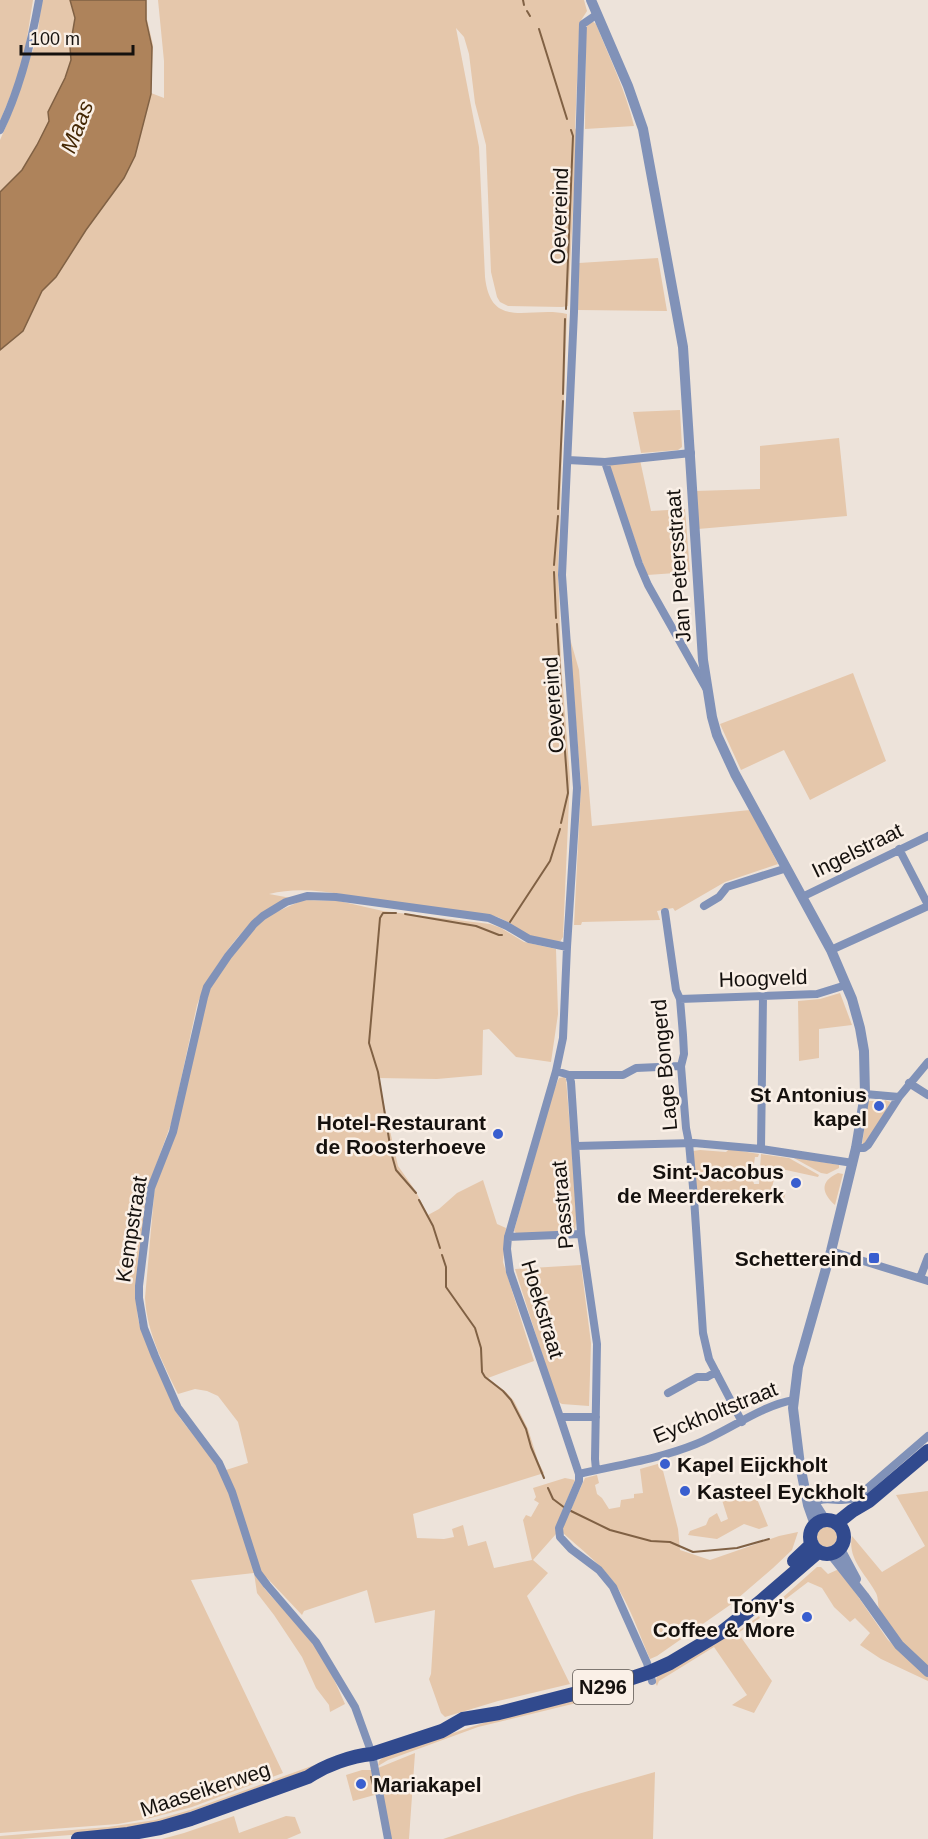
<svg xmlns="http://www.w3.org/2000/svg" width="928" height="1839" viewBox="0 0 928 1839" font-family="Arial,sans-serif">
	<style>
		.green { fill: #e5c7ab }
		.water { fill: #ae835b; stroke: #806144; stroke-width: 1.5 }
		.lines { fill: none; stroke-linecap: round; stroke-linejoin: round }
		.stream { stroke: #806144; stroke-width: 2 }
		.minor { stroke: #8192b8; stroke-width: 8 }
		.tertiary { stroke: #8192b8; stroke-width: 10 }
		.primary { stroke: #314a8e; stroke-width: 14 }
		.poi-dot { fill: #395ecf; stroke: #faf0e7; stroke-width: 2 }
		.labels { text-anchor: middle; dominant-baseline: central; stroke-width: 5; stroke-linejoin: round; paint-order: stroke }
		.shield { fill: #faf0e7; stroke: #5a544f; stroke-width: 1.5 }
		.shield-label { font-size: 20px; font-weight: bold; fill: #15110e }
		.street-label { font-size: 21px; fill: #15110e; stroke: #faf0e7 }
		.poi-label { font-size: 21px; font-weight: bold; fill: #15110e; stroke: #faf0e7; text-anchor: end }
		.water-label { font-size: 22px; font-style: italic; fill: #442704; stroke: #faf0e7 }
	</style>
	<rect width="100%" height="100%" fill="#ede3da"/>
	<path class="green" d="M0,0H33L24,57L17,80L0,121Z
		M42,0H70L75,18L70,47L71,60L65,78L48,112L49,121L37,145L22,170L0,192V140L10,117L37,38Z
		M127,0H146L147,19L153,45L151,93L164,98V61L158,0H584L587,11L580,22L579,33L575,128L577,132L568,306L562,307L508,306L500,302L497,297L491,272L486,145L475,103L469,54L464,37L456,28L479,147L485,277C491,332 531,305 567,314L558,569L561,663L570,778L563,937L560,942C548,941 536,939 525,934C515,928 506,919 494,916C458,911 420,907 384,901C346,896 307,884 269,894L291,898C281,903 271,908 262,914C236,933 208,975 197,1005L172,1121L147,1190L136,1298L138,1319L141,1330L171,1401L180,1418L208,1454L226,1470L248,1463L238,1422L218,1396L207,1391L195,1389L178,1394C163,1363 147,1333 145,1298L155,1184L174,1136L179,1119L205,1001L209,988L243,941L259,922L272,914L303,900L339,901L383,911L490,924L501,928L524,942L556,949L558,1014L551,1062L516,1057L489,1029L483,1030L482,1075L437,1079L378,1078L398,1166L415,1190L428,1215L439,1209L457,1193L483,1180L497,1224L506,1228L503,1262L534,1361L488,1378L506,1392L514,1401L528,1429L538,1461L544,1473L413,1514L417,1538L444,1539L454,1537L452,1529L463,1525L468,1546L486,1541L494,1568L532,1560L523,1520L526,1515L531,1517L539,1503L534,1500L536,1497L533,1488L565,1478L575,1480L556,1527V1534L533,1560L548,1573L527,1596L570,1684L498,1701L445,1717L441,1713L429,1679L431,1674L435,1610L375,1623L367,1590L304,1611L302,1615L267,1578L255,1573C262,1591 290,1614 304,1630C322,1651 334,1679 345,1704L330,1712L329,1705L316,1688L302,1657L274,1615L257,1593L254,1573L191,1580L283,1773L192,1807L151,1818L118,1824L0,1833V268L57,222L109,121Z
		M592,21L596,24C609,57 626,91 634,126L585,129L586,28L589,23Z
		M658,258L667,311L578,310L579,263Z
		M680,410L682,447L678,450L641,453L633,412Z
		M839,438L847,516L698,529L695,491L760,489V446Z
		M640,460L651,511L685,509L690,572L647,575L608,463Z
		M569,635L579,670L592,826L750,810L778,864L725,882L675,911L673,908L657,911L660,920L582,922L581,925H574L581,785Z
		M853,673L886,761L810,800L784,750L741,770L720,724Z
		M840,993L852,1025L819,1029V1058L799,1061L798,1001L820,999Z
		M564,1077L566,1079L577,1214L575,1231L517,1234L514,1231L553,1092L559,1078Z
		M885,1100L891,1102L865,1146L862,1145L868,1101H878L876,1107L880,1109Z
		M729,1149L759,1154L758,1157H755L752,1177L754,1184H759L761,1154L789,1158L819,1175L818,1177L777,1168L771,1191L781,1194L782,1191H786L783,1203C769,1201 732,1200 723,1190H707L703,1195H697L693,1151L700,1150L726,1152Z
		M792,1157L839,1165V1168L827,1174L821,1173Z
		M838,1173L843,1174L835,1205C822,1193 819,1182 838,1173Z
		M581,1265L591,1343L589,1406L562,1404L557,1401L515,1269Z
		M661,1463L678,1529L680,1550L710,1560L779,1536L798,1532L792,1550L773,1568L730,1605L657,1656L650,1659C639,1634 630,1605 614,1582C600,1564 581,1549 563,1533L562,1529L585,1478L597,1475L599,1483L595,1485L597,1494L602,1498L609,1509L620,1507L621,1500L634,1498V1494L643,1493L640,1469Z
		M753,1489L768,1526L759,1529L744,1524L717,1539L688,1535L690,1531L706,1525L709,1518L717,1513L721,1522L728,1519L722,1500Z
		M928,1491V1667C909,1651 892,1633 880,1611C877,1605 879,1599 876,1593C866,1574 847,1559 852,1536L882,1572L925,1546L896,1495Z
		M817 1537a10 10 0 1 1 20 0a10 10 0 1 1-20 0Z
		M817,1567H821L828,1574L839,1569L888,1640L928,1677V1681L881,1659L860,1645L870,1633L855,1618L850,1622L834,1607L822,1588L808,1582L774,1608L772,1607Z
		M759,1616L760,1618L738,1633L772,1681L754,1713L732,1705L747,1695L714,1647L659,1681L657,1686L655,1682L658,1674L737,1632Z
		M607,1692L609,1695L478,1727L388,1760L378,1766L379,1761L385,1756L489,1721Z
		M415,1753L409,1839H391L378,1768Z
		M345,1754V1757L156,1824L108,1832L20,1839H0V1836L108,1827L155,1820L190,1810Z
		M362,1770H373L378,1794L353,1801L346,1775Z
		M655,1772L653,1839H443L578,1794Z
		M234,1816L239,1833L286,1816L295,1817L301,1833L287,1839H162L184,1833Z"/>
	<path class="water" d="M70,0H146V20L152,47L151,94L135,156L124,178L86,230L56,277L42,291L23,331L0,350V192L22,170L37,145L49,121L48,112L65,78L71,60L70,47L75,18Z"/>
	<g class="lines">
		<path class="stream" d="M523,0L524,5
			M527,11L530,16
			M539,29L567,119
			M566,309L573,136L571,130
			M563,394L565,319
			M558,509L563,401
			M554,565L558,516
			M554,572L556,618
			M557,624L561,689
			M561,823L568,793L561,696
			M405,914L476,926L499,935H502
			M510,922L550,861L560,829
			M390,1145L378,1072L369,1043L380,918L383,913H396
			M391,1152L396,1170L416,1193
			M419,1200L433,1226L440,1248
			M442,1255L446,1267V1287L475,1328L481,1348L482,1372L485,1377L503,1391L511,1400L526,1429L531,1447L544,1478
			M548,1488L553,1499L565,1508
			M571,1511L610,1530L651,1541L670,1542L693,1552L737,1548L769,1539
			M371,1777L375,1793"/>
		<path class="minor" d="M596,15L583,24L574,312L562,575L577,788L567,947L563,1038L556,1071L508,1237L507,1249L510,1272L560,1417H596
			M0,130C20,89 31,45 39,0
			M568,460L605,462L691,453
			M605,462L639,564L648,585L706,688
			M899,849L928,905
			M802,897L928,836
			M704,906L719,897L727,887L787,868
			M665,912L676,990L680,999L683,1035L684,1054L681,1066L686,1128L689,1143L694,1198L703,1333L709,1359L742,1422
			M831,950L928,906
			M680,999L817,994L846,985
			M556,1071L569,1075L571,1082L581,1234L597,1344L595,1459L596,1470
			M569,1075H623L636,1068L681,1066
			M909,1083L928,1095
			M865,1094L899,1097
			M576,1146L694,1143L761,1149L853,1163
			M856,1148H864L868,1145L899,1097L928,1062
			M761,1149L763,997
			M694,1198L740,1197L751,1200
			M508,1237L581,1234
			M831,1251L928,1281
			M920,1278L928,1257
			M668,1393L697,1377H707L716,1372
			M560,1417L579,1474V1481L559,1528L560,1537L571,1549L599,1570L613,1587L647,1663L652,1681
			M579,1474C618,1465 659,1459 696,1444C728,1431 762,1405 794,1400
			M809,1504C828,1494 838,1504 856,1498L928,1436
			M388,1839L372,1754L355,1707L316,1642L267,1585L258,1573L232,1492L219,1463L178,1408L155,1356L144,1328L139,1298V1286L151,1188L173,1132L204,997L207,987L228,956L254,924L263,916L286,902L307,896L336,897L489,918L507,926L529,939L567,947"/>
		<path class="tertiary" d="M591,0L628,86L643,129L683,347L703,660L712,717L717,735L735,774L831,950L852,999L860,1028L864,1051L865,1094L856,1148L831,1251L798,1367L793,1408L800,1465L808,1505L815,1525
			M809,1495L825,1520
			M840,1549L856,1579
			M831,1554L864,1596L899,1645L928,1672"/>
		<path class="primary" d="M810 1537a17 17 0 1 1 34 0a17 17 0 1 1-34 0Z
			M837,1523L852,1511L869,1501L928,1451
			M794,1561L812,1544
			M78,1839L128,1834L160,1828L191,1819L308,1777C326,1765 351,1756 372,1754L442,1731L463,1719L499,1713L620,1682L650,1672L670,1663L722,1632L760,1602L818,1552"/>
	</g>
	<g class="poi-dot">
		<circle cx="879" cy="1106" r="6"/>
		<circle cx="498" cy="1134" r="6"/>
		<circle cx="796" cy="1183" r="6"/>
		<rect x="868" y="1252" width="12" height="12" rx="3"/>
		<circle cx="665" cy="1464" r="6"/>
		<circle cx="685" cy="1491" r="6"/>
		<circle cx="807" cy="1617" r="6"/>
		<circle cx="361" cy="1784" r="6"/>
	</g>
	<g class="labels">
		<rect class="shield" x="573" y="1670" width="60" height="34" rx="4.5"/>
		<g class="shield-label">
			<text x="603" y="1687">N296</text>
		</g>
		<g class="street-label">
			<text transform="translate(559 216) rotate(-88)">Oevereind</text>
			<text transform="translate(678 566) rotate(-94)">Jan Petersstraat</text>
			<text transform="translate(553 705) rotate(-94)">Oevereind</text>
			<text transform="translate(857 850) rotate(-26)">Ingelstraat</text>
			<text transform="translate(763 978) rotate(-2)">Hoogveld</text>
			<text transform="translate(664 1065) rotate(-95)">Lage Bongerd</text>
			<text transform="translate(562 1205) rotate(-95)">Passtraat</text>
			<text transform="translate(131 1229) rotate(-81)">Kempstraat</text>
			<text transform="translate(543 1309) rotate(73)">Hoekstraat</text>
			<text transform="translate(715 1412) rotate(-22)">Eyckholtstraat</text>
			<text transform="translate(205 1789) rotate(-18)">Maaseikerweg</text>
		</g>
		<g class="poi-label">
			<text x="867" y="1094">St Antonius<tspan x="867" dy="24">kapel</tspan></text>
			<text x="486" y="1122">Hotel-Restaurant<tspan x="486" dy="24">de Roosterhoeve</tspan></text>
			<text x="784" y="1171">Sint-Jacobus<tspan x="784" dy="24">de Meerderekerk</tspan></text>
			<text x="862" y="1258">Schettereind</text>
			<text x="677" y="1464" text-anchor="start">Kapel Eijckholt</text>
			<text x="697" y="1491" text-anchor="start">Kasteel Eyckholt</text>
			<text x="795" y="1605">Tony's<tspan x="795" dy="24">Coffee &amp; More</tspan></text>
			<text x="373" y="1784" text-anchor="start">Mariakapel</text>
		</g>
		<g class="water-label">
			<text transform="translate(77 127) rotate(-69)">Maas</text>
		</g>
	</g>
	<path d="M21 45v9h112v-9" fill="none" stroke="#15110e" stroke-width="3"/>
	<text x="30" y="45" font-size="18" fill="#15110e" stroke="#faf0e7" stroke-width="4.5" paint-order="stroke">100 m</text>
</svg>
